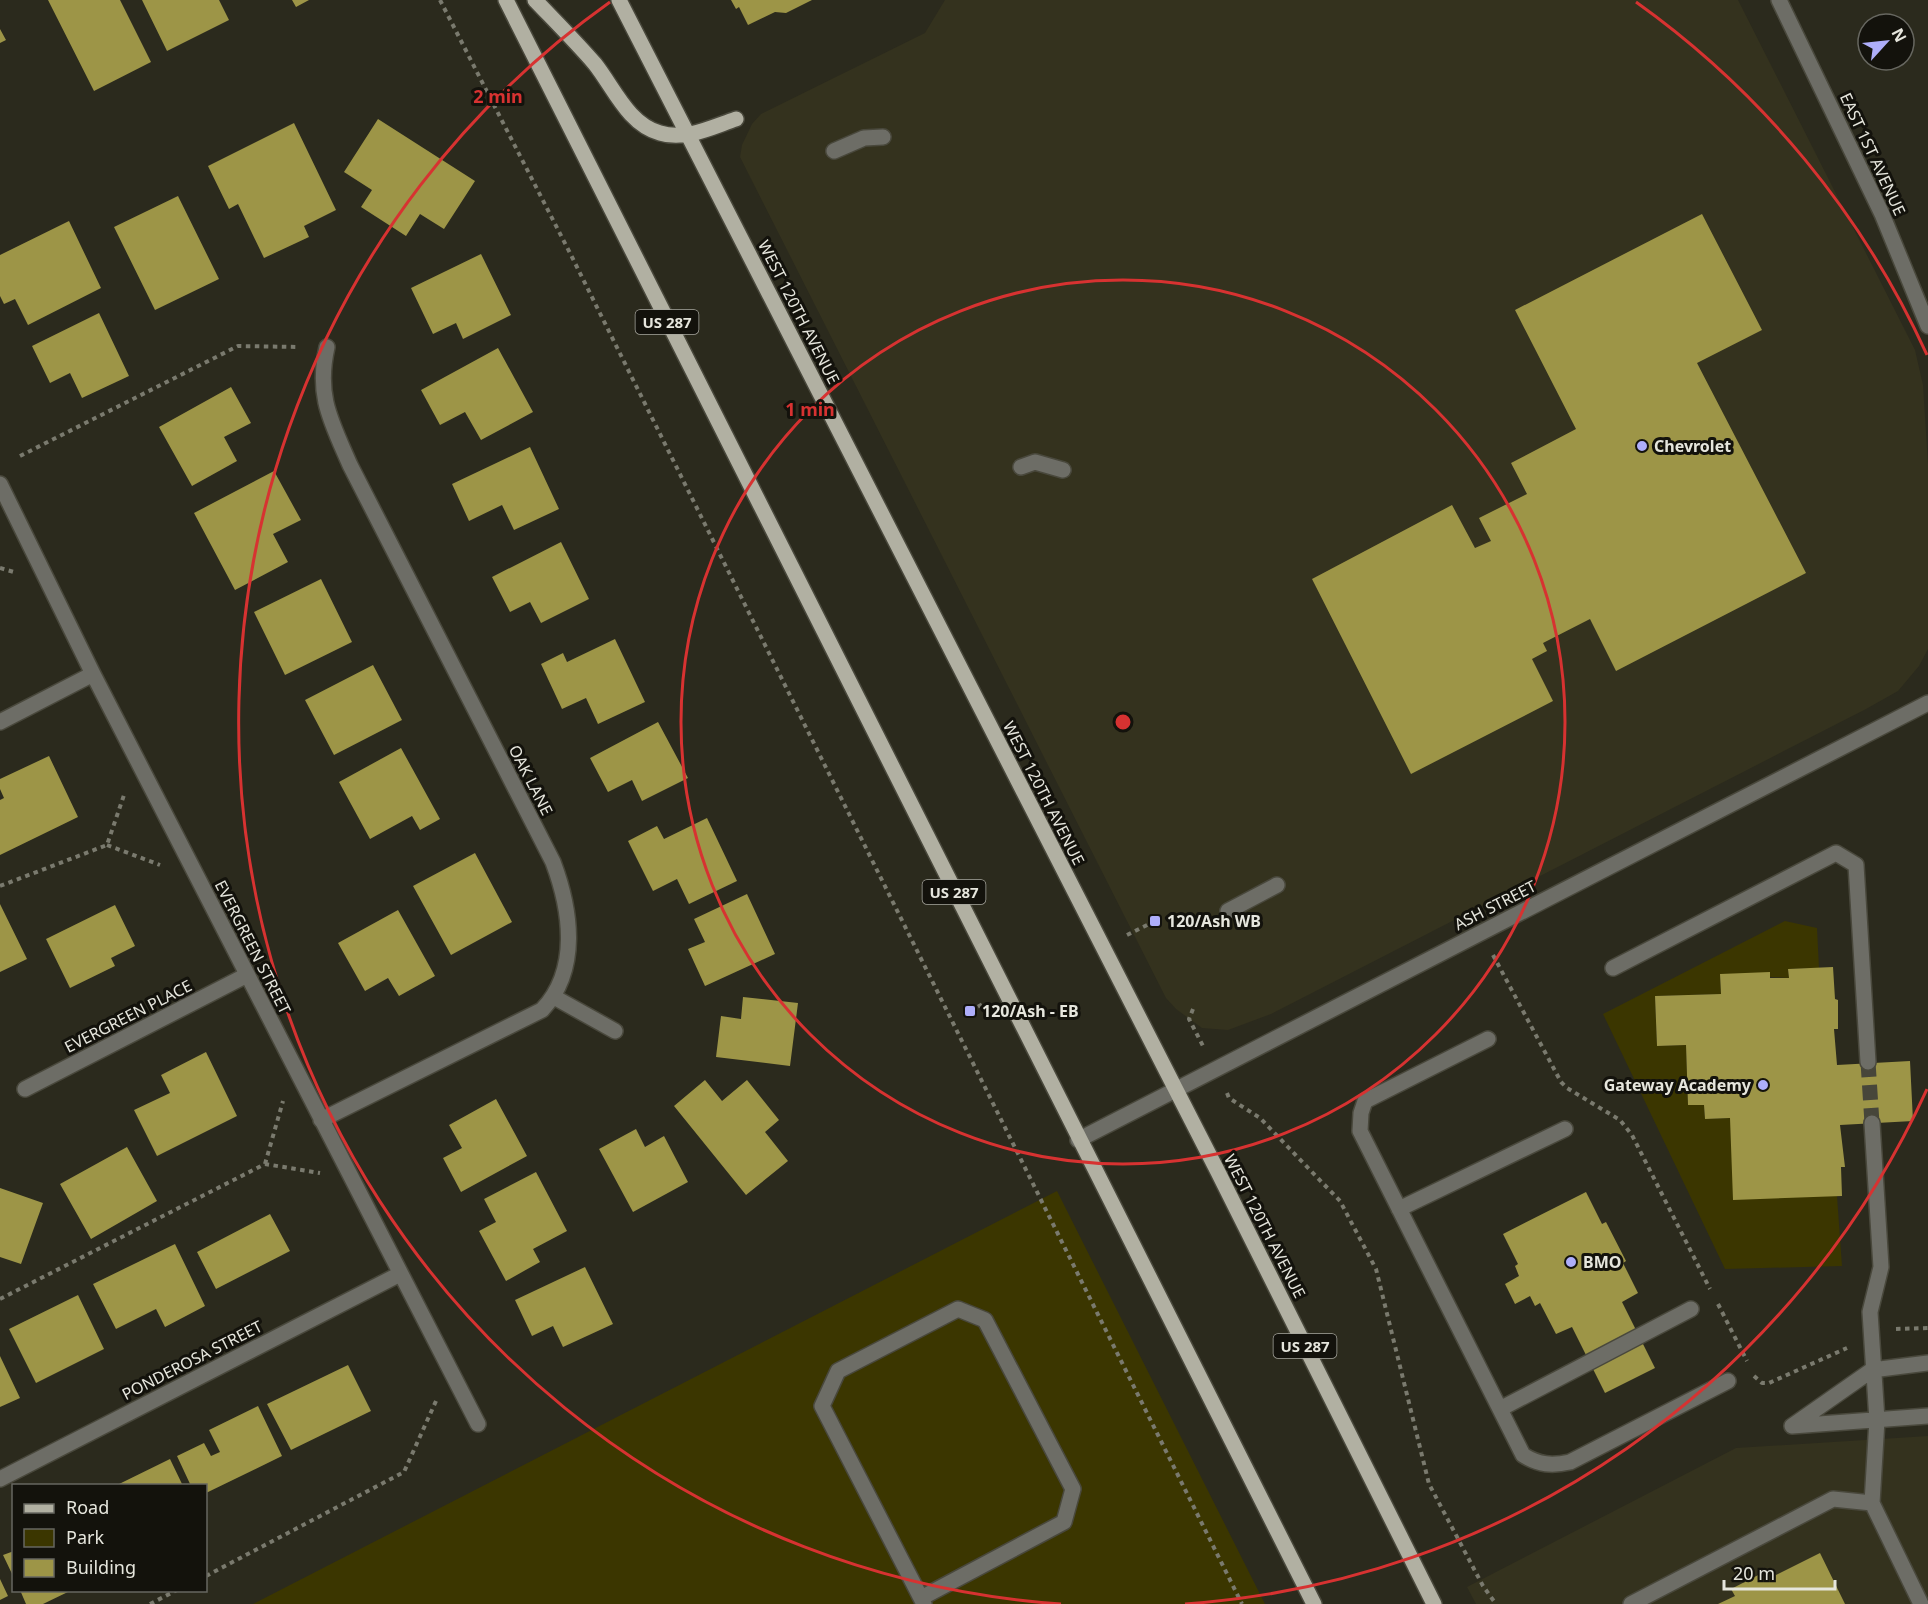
<svg xmlns="http://www.w3.org/2000/svg" width="1928" height="1604" viewBox="0 0 1928 1604" font-family="'Noto Sans',sans-serif">
	<style>
		.built { fill: #34321e }
		.green { fill: #3b3600 }
		.building { fill: #9d9547 }
		.lines { fill: none; stroke-linecap: round; stroke-linejoin: round }
		.minor-tunnel { stroke: #47463a; stroke-width: 15; stroke-dasharray: 15 8; stroke-linecap: butt }
		.minor-casing { stroke: #49483c; stroke-width: 18 }
		.major-casing { stroke: #49483c; stroke-width: 18 }
		.path { stroke: #7a7a6e; stroke-width: 4; stroke-dasharray: 4.5 4.5; stroke-linecap: butt }
		.minor { stroke: #6d6d66; stroke-width: 15 }
		.major { stroke: #b1b0a2; stroke-width: 15 }
		.ring { fill: none; stroke: #d73231; stroke-width: 3 }
		.poi-dot { fill: #aeaefa; stroke: #13120c; stroke-width: 2 }
		.labels { text-anchor: middle; dominant-baseline: central; stroke-width: 6; stroke-linejoin: round; paint-order: stroke }
		.shield { fill: #13120c; stroke: #a7a69e; stroke-width: 1.5 }
		.shield-label { font-size: 15px; font-weight: bold; fill: #e6e6dd }
		.street-label { font-size: 16px; fill: #e6e6dd; stroke: #13120c }
		.poi-label { font-size: 16px; font-weight: bold; fill: #e6e6dd; stroke: #13120c; text-anchor: start }
		.centre { fill: #d73231; stroke: #13120c; stroke-width: 3 }
		.ring-label { font-size: 18px; text-anchor: middle; font-weight: bold; fill: #d73231; stroke: #13120c; stroke-width: 6; stroke-linejoin: round; paint-order: stroke }
	</style>
	<rect width="100%" height="100%" fill="#2b2a1d"/>
	<path class="built" d="M945,0H1738L1915,350L1923,385L1928,464V649L1919,666L1898,691L1866,709L1271,1014L1228,1030L1202,1028L1176,1009L1166,998L740,157L742,145L752,124L761,114L925,33Z
		M1928,1436V1604H1476L1467,1587L1736,1448Z"/>
	<path class="green" d="M1785,921L1817,928L1819,968L1788,969L1789,978L1720,974L1721,994L1655,996L1657,1046L1686,1045L1688,1105H1704L1705,1119L1730,1118L1837,1196L1842,1266L1725,1269L1603,1014Z
		M1057,1191L1265,1604H253Z"/>
	<path class="building" d="M48,0H120L151,62L94,91Z
		M142,0H219L229,20L167,51Z
		M292,0H309L296,7Z
		M731,0H812L786,13L775,12L748,25L739,7L736,9Z
		M0,29L6,40L0,43Z
		M378,119L475,181L444,229L420,214L406,236L361,207L372,190L344,172Z
		M294,123L336,210L304,226L309,237L264,258L238,204L229,209L208,166Z
		M178,196L219,279L155,310L114,227Z
		M1702,214L1762,330L1697,363L1806,573L1616,671L1590,619L1543,643L1547,651L1532,659L1553,701L1411,774L1312,579L1452,505L1475,548L1491,541L1479,518L1527,494L1511,463L1576,429L1515,310Z
		M69,221L101,288L28,325L15,299L4,304L0,296V255Z
		M481,254L511,315L463,339L456,323L433,334L411,288Z
		M99,313L129,376L82,398L70,373L50,383L32,346Z
		M498,348L533,412L481,440L465,412L440,425L421,390Z
		M231,387L251,423L224,437L237,461L192,486L159,427Z
		M530,447L559,509L514,530L502,505L469,521L452,484Z
		M274,471L301,520L273,534L288,562L235,590L194,513Z
		M561,542L589,599L541,623L530,602L510,612L492,577Z
		M321,579L352,642L285,675L254,612Z
		M615,639L645,702L598,724L586,698L562,709L541,664L563,653L567,662Z
		M373,665L402,720L334,755L305,700Z
		M658,722L688,778L642,801L632,780L608,792L590,758Z
		M401,748L440,819L420,830L412,816L370,839L339,782Z
		M49,756L78,817L0,855V800L4,798L0,789V779Z
		M707,818L737,881L689,904L677,879L653,891L628,841L657,826L664,839Z
		M475,853L512,922L451,955L413,886Z
		M747,894L775,954L705,986L688,949L705,942L694,919Z
		M0,904L27,959L0,972Z
		M115,905L135,946L111,958L115,966L70,988L46,939Z
		M398,910L435,976L399,996L388,978L365,991L338,943Z
		M1833,967L1835,999L1838,1000V1029H1834L1837,1065L1910,1061L1913,1121L1840,1125L1845,1167H1841L1842,1196L1733,1200L1730,1118L1705,1119L1704,1105H1688L1686,1045L1657,1046L1655,996L1721,994L1720,974L1770,972V978H1789L1788,969Z
		M743,997L798,1003L790,1066L716,1057L721,1016L741,1019Z
		M206,1052L237,1116L157,1156L134,1110L170,1093L161,1075Z
		M705,1080L722,1101L747,1080L779,1120L765,1132L788,1161L746,1195L674,1106Z
		M496,1099L527,1156L461,1192L443,1158L462,1148L449,1125Z
		M636,1129L645,1147L664,1136L688,1182L633,1212L599,1149Z
		M127,1147L157,1201L91,1239L60,1184Z
		M536,1172L567,1231L533,1249L540,1262L506,1281L479,1231L496,1222L484,1199Z
		M0,1188L43,1203L21,1264L0,1257Z
		M1586,1192L1602,1224L1606,1222L1626,1261L1623,1263L1638,1293L1622,1302L1655,1368L1605,1393L1572,1327L1556,1334L1540,1303L1535,1306L1530,1296L1515,1304L1505,1284L1519,1276L1515,1266L1518,1264L1503,1234Z
		M270,1214L290,1251L216,1289L197,1252Z
		M175,1244L205,1306L165,1327L156,1309L116,1329L93,1284Z
		M585,1267L613,1324L563,1347L553,1326L532,1336L515,1300Z
		M78,1295L104,1349L36,1383L9,1329Z
		M0,1356L20,1398L0,1407Z
		M348,1365L371,1411L291,1450L267,1404Z
		M258,1406L282,1456L206,1493V1486H191L177,1456L204,1443L211,1456L220,1452L209,1430Z
		M170,1459L183,1486H115Z
		M14,1551V1578L3,1555Z
		M1820,1553L1845,1604H1718L1735,1596L1731,1589L1772,1568L1776,1575Z
		M0,1579L8,1596L0,1600Z
		M20,1590H72L43,1604H26Z"/>
	<g class="lines">
		<path class="minor-tunnel" d="M1868,1062L1872,1123"/>
		<g class="minor-casing">
			<path id="minor" d="M1779,0L1882,214L1928,326
				M834,151L864,138L883,137
				M1021,467L1035,462L1063,470
				M0,484L93,674L478,1424
				M0,722L93,674
				M1228,911L1277,885
				M1613,968L1836,853L1856,865L1868,1062
				M554,997L615,1031
				M1488,1039L1365,1101L1361,1113L1360,1131L1523,1455C1539,1465 1552,1466 1570,1462L1728,1381
				M25,1089L247,975
				M321,1120L542,1010C580,970 571,910 553,862L350,465C331,421 316,396 327,347
				M1872,1123L1881,1267L1870,1312L1877,1420L1872,1503L1921,1604
				M1078,1140L1928,703
				M1399,1209L1565,1129
				M1500,1409L1691,1309
				M1792,1426L1872,1370L1928,1363
				M1792,1426L1928,1416
				M0,1479L400,1274
				M921,1598L1064,1522L1073,1489L985,1320L958,1309L838,1371L822,1406L924,1604
				M1631,1604L1833,1499L1872,1503"/>
		</g>
		<g class="major-casing">
			<path id="major" d="M506,0L1314,1604
				M535,0C555,21 576,42 595,64C614,88 628,124 660,133C685,141 712,127 736,119
				M619,0L1218,1172L1434,1604"/>
		</g>
		<path class="path" d="M440,0L572,257L1242,1604
			M20,456L238,346L299,347
			M0,568L14,572
			M107,845L160,865
			M0,886L107,845L124,795
			M1127,935L1155,921
			M1493,955L1561,1082L1567,1088L1620,1120L1632,1135L1710,1289
			M1193,1009L1189,1019L1203,1046
			M970,1011L983,1004
			M1227,1093L1229,1098L1260,1118L1340,1201L1376,1269L1429,1484L1483,1586L1496,1604
			M265,1164L283,1101
			M0,1299L265,1164L320,1173
			M1718,1304L1747,1361
			M1896,1329L1928,1328
			M1754,1376L1762,1383H1769L1847,1348
			M206,1576L404,1472L436,1401
			M150,1604L177,1590"/>
		<use href="#minor" class="minor"/>
		<use href="#major" class="major"/>
	</g>
	<g class="ring">
		<circle cx="1123" cy="722" r="442"/>
		<path d="M1927 1089A884 884 0 0 1 1185 1604M1061 1604A884 884 0 0 1 610 2M1636 2A884 884 0 0 1 1927 355"/>
	</g>
	<g class="poi-dot">
		<circle cx="1642" cy="446" r="6"/>
		<rect x="1149" y="915" width="12" height="12" rx="3"/>
		<rect x="964" y="1005" width="12" height="12" rx="3"/>
		<circle cx="1763" cy="1085" r="6"/>
		<circle cx="1571" cy="1262" r="6"/>
	</g>
	<g class="labels">
		<g class="shield">
			<rect x="635.5" y="310" width="63" height="24" rx="4.5"/>
			<rect x="922.5" y="880" width="63" height="24" rx="4.5"/>
			<rect x="1273.5" y="1334" width="63" height="24" rx="4.5"/>
		</g>
		<g class="shield-label">
			<text x="667" y="322">US 287</text>
			<text x="954" y="892">US 287</text>
			<text x="1305" y="1346">US 287</text>
		</g>
		<g class="street-label">
			<text transform="translate(1873 154) rotate(65)">EAST 1ST AVENUE</text>
			<text transform="translate(799 312) rotate(63)">WEST 120TH AVENUE</text>
			<text transform="translate(531 780) rotate(63)">OAK LANE</text>
			<text transform="translate(1044 793) rotate(63)">WEST 120TH AVENUE</text>
			<text transform="translate(1495 905) rotate(-27)">ASH STREET</text>
			<text transform="translate(253 947) rotate(63)">EVERGREEN STREET</text>
			<text transform="translate(128 1016) rotate(-27)">EVERGREEN PLACE</text>
			<text transform="translate(1265 1226) rotate(63)">WEST 120TH AVENUE</text>
			<text transform="translate(192 1360) rotate(-27)">PONDEROSA STREET</text>
		</g>
		<g class="poi-label">
			<text x="1654" y="446">Chevrolet</text>
			<text x="1167" y="921">120/Ash WB</text>
			<text x="982" y="1011">120/Ash - EB</text>
			<text x="1751" y="1085" text-anchor="end">Gateway Academy</text>
			<text x="1583" y="1262">BMO</text>
		</g>
	</g>
	<circle cx="1123" cy="722" r="9" class="centre"/>
	<g class="ring-label">
		<text x="498" y="103">2 min</text>
		<text x="810" y="416">1 min</text>
	</g>
	<rect x="12" y="1484" width="195" height="108" fill="#13120c" stroke="#676760" stroke-width="1.5"/>
	<rect x="24" y="1504" width="30" height="9" fill="#b1b0a2" stroke="#676760" stroke-width="1.5"/>
	<text x="66" y="1514" font-size="18" fill="#e6e6dd">Road</text>
	<rect x="24" y="1529" width="30" height="18" fill="#3b3600" stroke="#676760" stroke-width="1.5"/>
	<text x="66" y="1544" font-size="18" fill="#e6e6dd">Park</text>
	<rect x="24" y="1559" width="30" height="18" fill="#9d9547" stroke="#676760" stroke-width="1.5"/>
	<text x="66" y="1574" font-size="18" fill="#e6e6dd">Building</text>
	<g transform="translate(1886 42) rotate(63)"><circle r="28" fill="#13120c" stroke="#676760" stroke-width="1.5"/>
	<path d="M0-4.5L10 22L0 15L-10 22Z" fill="#aeaefa"/>
	<text y="-9" font-size="16" font-weight="bold" text-anchor="middle" fill="#e6e6dd">N</text>
	</g>
	<path d="M1724 1580v9h111v-9" fill="none" stroke="#e6e6dd" stroke-width="3"/>
	<text x="1733" y="1580" font-size="18" fill="#e6e6dd" stroke="#13120c" stroke-width="4.5" paint-order="stroke">20 m</text>
</svg>
